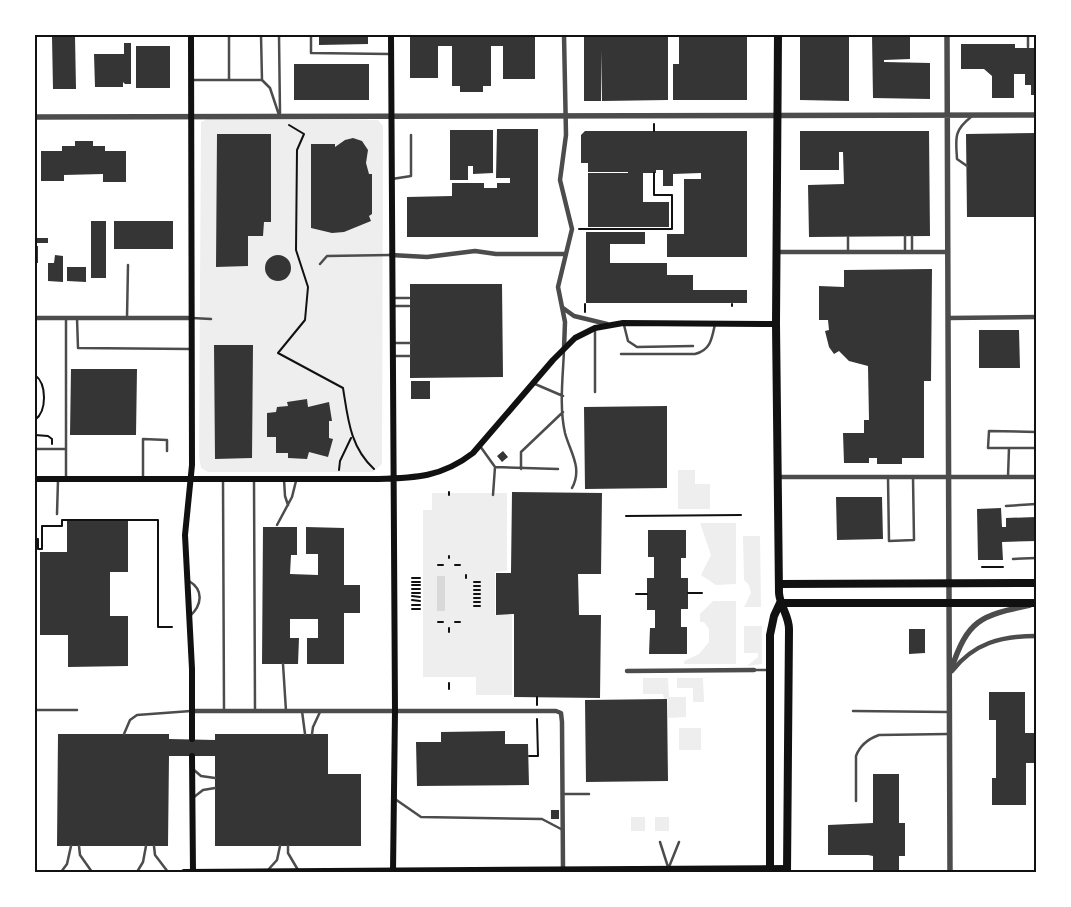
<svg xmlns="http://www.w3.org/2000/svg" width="1071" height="907" viewBox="0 0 1071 907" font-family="Rubik,sans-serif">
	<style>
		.green { fill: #eee }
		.water { fill: #d9d9d9 }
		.building { fill: #353535 }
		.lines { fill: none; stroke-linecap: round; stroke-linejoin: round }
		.path { stroke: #111; stroke-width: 2 }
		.service { stroke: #4c4c4c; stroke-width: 2.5 }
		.minor { stroke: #4c4c4c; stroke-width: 4.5 }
		.tertiary { stroke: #4c4c4c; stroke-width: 5.5 }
		.secondary { stroke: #111; stroke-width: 6 }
		.primary { stroke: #111; stroke-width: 8 }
		.neatline { fill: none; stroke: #111; stroke-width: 2 }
	</style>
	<rect width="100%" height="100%" fill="#fff"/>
	<path class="green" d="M208,119L378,120L383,126L382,464L373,472H208L201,468L199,456L201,122Z
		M678,470H695V484H710V509H678Z
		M432,493H507V571L495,572V615H512V695H476V677H423V510H432Z
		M700,523H736V584L716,585L701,575L711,555Z
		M743,536H760L761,607H744L751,593L749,585L744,580Z
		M713,601H736V664H684V661L699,654L709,642V629L704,622H700V614Z
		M744,626H762V664L747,666L758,657V653H744Z
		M643,678H668L669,697H686V717L668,718V699H664L663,694H643Z
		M677,678H703L704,702H693V688H677Z
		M679,728H701V750H679Z
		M631,817H645V831H631Z
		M655,817H669V831H655Z"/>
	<path class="water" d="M437,576H445V611H437Z"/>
	<path class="building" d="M319,35H368V44L319,45Z
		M410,35H535V79H503V46H491V86H483V92H460V86H452V46H438V78H410Z
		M584,35H668V100L602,101L601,50V101H584Z
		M679,35H747V100H673V64H679Z
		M800,35H849V101L800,100Z
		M872,35H910V59L884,60V62L930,63V99L873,98Z
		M75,36L76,89H53L52,37Z
		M124,43H131V84H125L123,82V87H95L94,54H124Z
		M961,44H1015V48H1036V95H1031V85H1025V74H1014V98H992V76L984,69H961Z
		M136,46H170V88H136Z
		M294,64H369V100H294Z
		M497,129H538V237H407V197L452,196V183H484V188H497V183H510V178H496Z
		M450,130H493V173L473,174V166H468V180H450Z
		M585,131H747V257H667V234H684V179H701V173L673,174V186H663V170H656V173H643V202H669V227H588V173H628V172H588V163H581V135Z
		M800,131H929L930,236L809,237L808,185L844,184L843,152H839V170H800Z
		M1036,133V217H967L966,134Z
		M217,134H271V222H264L263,236H248V266L216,267Z
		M353,138L362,141L368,150L366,163L369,174H372V214L369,216L371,221L344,232L332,233L311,228V144H335V147L345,140Z
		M75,141H93V146H105V151H126V182H103V174L64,175V181H41V151H62V146H75Z
		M91,221H106V278H91Z
		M114,221H173V249H114Z
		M586,232H645V244H610V263H667V275H693V290H747V303H586Z
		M37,238H48V243H37Z
		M35,246H38V263H35Z
		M55,255L63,256V282L48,281V263H54Z
		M265 268a13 13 0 1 1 26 0a13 13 0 1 1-26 0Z
		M67,267H86V282L67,281Z
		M932,269L931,381H924V458H902V464H877V458H869V463H844L843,433H864V420H869L868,366L849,361L839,351L834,354L829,347L825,331L829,330L828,320H819V286L844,287V270Z
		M410,284H502L503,377L410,378Z
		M979,330H1019L1020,368H979Z
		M214,345H253L252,458L215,459Z
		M71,369H137L136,435H70Z
		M411,381H430V399H411Z
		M307,399L308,407L329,402L332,421H329V438L333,439L328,457L309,452L307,459L288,458V453H276V437H267V413L276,412L277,407L288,406L287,402Z
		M667,406V488L585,489L584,407Z
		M503,451L508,457L502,462L497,456Z
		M512,492L602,493L601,574H578L579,615H601L600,698L514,697V614L496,615V573H511Z
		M836,497H882L883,539L837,540Z
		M1001,508L1002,527H1006V518L1036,517V541L1002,542L1003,560H978L977,509Z
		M67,521H128V572H110V616H128V666L68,667V635H40V552H67Z
		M263,527H297V555H291L290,574L318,575V554H306V527L344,528V585H360V613H344V664H307V638H318V619H290V638H299L298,664H262Z
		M648,530H686V558H681V578H688V609H681V627H687V654H649L650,628H655V610H647V578H654V557H648Z
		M909,629H925V653L909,654Z
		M989,692H1025V733H1036V763H1026V805H992V778H996V720H989Z
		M667,699L668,781L586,782L585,700Z
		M505,731V744H528L529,785L417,786L416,742H441V732Z
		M58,734H169V739L215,740V734H328V774H361V846H215V756H169L168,846H57Z
		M873,774H899V823H905V856H899V872H873V856L868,855H828V825L873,823Z
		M551,810H559V819H551Z"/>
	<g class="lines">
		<path class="path" d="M289,125L304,134L297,150L296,250L308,287L305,320L278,353L343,388C348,419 350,447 374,469
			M654,131V124
			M579,229H672V195H654V173
			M585,304V312
			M732,304V306
			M35,375C47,384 47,411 35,420
			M35,395V399
			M35,435L48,436L52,439V444
			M339,470L340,461L351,438
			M449,492V495
			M626,516L741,515
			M35,539H38V549H42V526H62V520H158V627H172
			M449,556V558
			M438,565H443
			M455,565H460
			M982,567H1003
			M466,575V578
			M412,578H420
			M412,582H420
			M474,582H480
			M412,585H420
			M474,586H480
			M412,589H420
			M474,590H480
			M412,593H420
			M688,593H702
			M474,594H480
			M636,594H647
			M412,596L420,597
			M474,598H480
			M412,600L420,601
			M474,602H480
			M412,605H420
			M474,606H480
			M412,609H420
			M438,622H443
			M455,622H460
			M449,628V632
			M449,683V689
			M537,697V705
			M529,756H538L537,719"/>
		<path class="service" d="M261,35L262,80
			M279,35L280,113
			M1028,35V47
			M311,36V53L389,54
			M193,80H262L270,88L279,115
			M229,80V35
			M967,166L957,159C956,139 953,131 971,117
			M392,179L411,176V135
			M905,236V252
			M912,236V251
			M848,237V252
			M320,264L327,256L390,255
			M393,298H409
			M392,306H409
			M77,318L78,348L191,349
			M127,318L128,265
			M192,318L211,319
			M624,325L628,341L637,347L693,346
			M595,329V392
			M394,343H410
			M564,350C563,376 559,407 565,433C570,452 583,468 572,488
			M621,354H695C711,350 712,338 715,324
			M393,356H410
			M535,384L563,396
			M1036,432L989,431L988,448H1036
			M480,446L495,467L493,495
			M35,449H66
			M495,467L558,469
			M521,469V452L563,412
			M66,477V318
			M143,477V439L167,440V451
			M1008,477L1009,448
			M888,478L889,541L914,540L913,477
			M284,479L285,496L288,505
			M223,480L224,711
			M254,480L255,710
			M1006,506L1036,504
			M57,514L58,480
			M277,525L292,497L296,481
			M1013,559L1036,558
			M189,581C204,590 202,605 190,616
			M283,664L286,711
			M754,670H768
			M35,710H77
			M302,711L305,734
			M853,711L948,712
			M124,734L130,720L137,715L191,711
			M312,734L313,727L320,712
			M194,770L201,776L215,778
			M562,794H589
			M194,797L203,790L215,788
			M395,799L421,817L542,819L561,829
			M856,801V756C860,745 868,739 879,735L948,734
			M660,842L668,867
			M79,846L80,855L92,872
			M154,846L155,855L168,872
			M288,846V853L298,870
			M669,867L679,842
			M268,870L277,860L280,846
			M61,872L67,864L71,846
			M137,872L143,862L146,846"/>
		<path class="minor" d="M564,35L566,135L560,180L572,229L558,287L565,322L564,349
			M777,252H948
			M391,255L427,257L475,251L496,254H565
			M563,308L574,316L607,324
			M35,318H192
			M949,318L1036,317
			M778,477H1036
			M627,671L754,670
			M952,671C974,643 1001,636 1036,636
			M192,711H556L561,713L562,722L563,869"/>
		<path class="tertiary" d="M947,35L950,872
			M35,117L1036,115
			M951,670C968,619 980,616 1030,605"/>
		<path class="secondary" d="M191,35L192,465L185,535L192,669V739
			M391,35L395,711L393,872
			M35,479H375C413,478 441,478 473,453L553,360L575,338L595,328L623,323L776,324
			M192,756L193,872
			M184,872L787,868"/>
		<path class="primary" d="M778,35L776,324L779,593C780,606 789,616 789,629L787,872
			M779,584L1036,583
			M780,603H1036
			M770,872V635L774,616L780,603"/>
	</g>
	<rect width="1071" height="907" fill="none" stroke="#ffffff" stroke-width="72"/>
	<rect x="36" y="36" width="999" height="835" class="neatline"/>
</svg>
